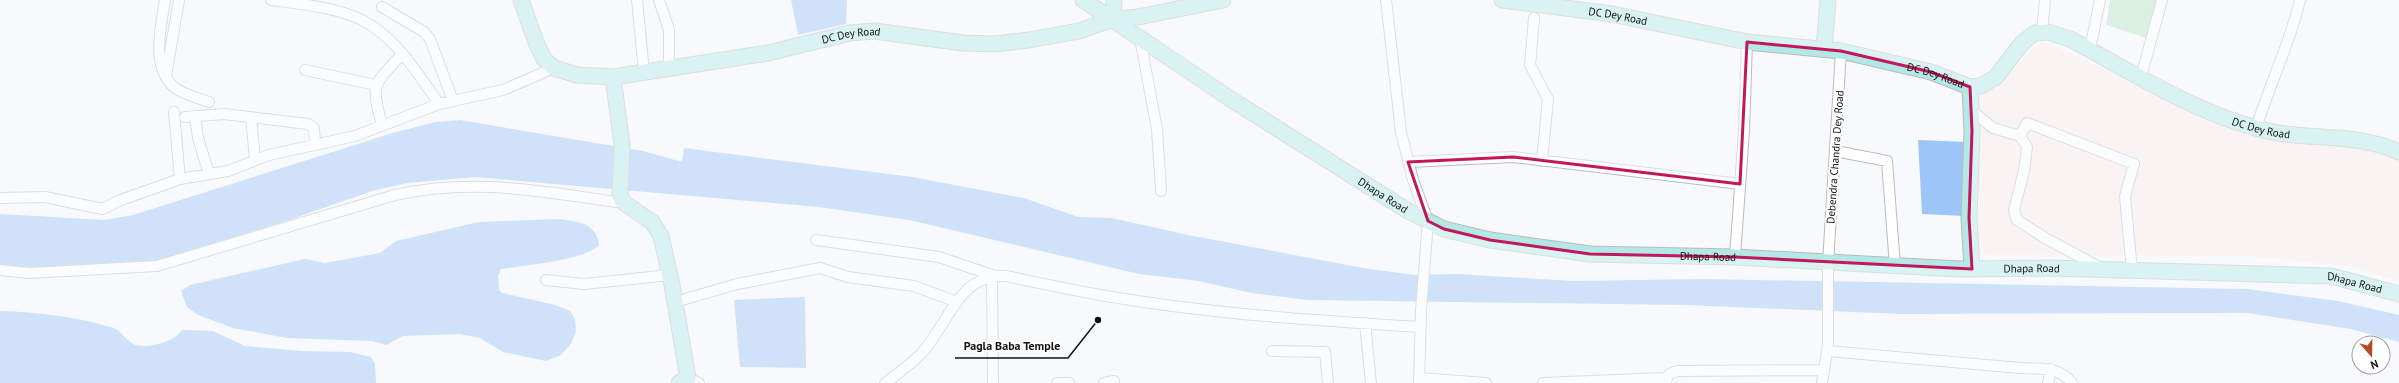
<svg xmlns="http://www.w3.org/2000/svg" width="2399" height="383" viewBox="0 0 2399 383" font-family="'PT Sans',sans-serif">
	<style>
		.industrial { fill: #fbebea }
		.green { fill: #b8e3c3 }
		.water { fill: #9ec5f7 }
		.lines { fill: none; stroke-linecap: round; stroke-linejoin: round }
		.street-casing { stroke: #babbbd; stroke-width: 12 }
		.secondary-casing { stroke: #babbbd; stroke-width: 17 }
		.street { stroke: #fff; stroke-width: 10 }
		.secondary { stroke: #b3e8e7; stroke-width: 15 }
		.marked { fill: none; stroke: #c2185b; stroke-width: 3; stroke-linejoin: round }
		.labels { text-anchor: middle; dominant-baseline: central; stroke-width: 4; stroke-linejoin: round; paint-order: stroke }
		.street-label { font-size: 11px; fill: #111212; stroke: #fff }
		.leader { fill: none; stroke: #111212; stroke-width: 1.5 }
		.callout-dot { fill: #111212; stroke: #fff; stroke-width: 1.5 }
		.callout-label { font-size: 12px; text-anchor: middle; font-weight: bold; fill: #111212; stroke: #fff; stroke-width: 4; stroke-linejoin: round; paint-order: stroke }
	</style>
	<rect width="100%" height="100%" fill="#f8f9fc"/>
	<path class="industrial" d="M2041,41L2259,135L2374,148L2399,157V282L2352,267L2247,256L1971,255L1979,142L1978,94L1997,87Z"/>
	<path class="green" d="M2110,0H2158L2150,39L2106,25Z"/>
	<path class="water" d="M791,0H847L846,24L798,35Z
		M460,120L643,151L682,162L684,148L912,177L1024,198L1078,217L1112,218L1188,235L1363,268L1414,275L1457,274L1571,281L1705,279L2247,289L2338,301L2399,315V342L2351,329L2248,313L1902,314L1685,305L1308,300L1251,293L1199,281L1139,274L909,220L819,207L475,177L407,183L372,191L286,221L147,264L40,269L0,265V214L104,220L133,215L396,132L436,122Z
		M1918,140L1967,142L1964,216L1922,214Z
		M559,219C577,222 597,222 599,245C583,261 525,265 501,269L498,276L499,290L502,293L555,305L570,311L575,319L576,331L571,344L561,355L546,361L503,352L480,338L460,334L403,336L386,345L372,341L287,338L233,328L198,315L187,307L181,291L190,285L305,259L325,263L380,253L396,241L479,222Z
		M805,297L806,368L740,367L734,300Z
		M0,311C38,312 77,317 114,328C123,331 128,347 144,346C156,346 176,340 182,330L213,331L245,346L301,351L350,352L371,357L375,364L376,383H0Z"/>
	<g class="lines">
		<g class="street-casing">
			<path id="street" d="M165,0C161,27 150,67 175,88C185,95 198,98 209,102
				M271,0C300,4 337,7 364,21C396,38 419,75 439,104
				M637,0L644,72
				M659,0L669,30V69
				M1386,0L1401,132L1413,180L1428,221L1421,310L1419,383
				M382,7L424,32L430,39L453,101
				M1534,18L1530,65L1548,99L1542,161
				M2042,32L2045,0
				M1140,38L1157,129L1161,191
				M2090,49L2100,0
				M305,70L376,85
				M166,76L179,0
				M2141,77L2162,0
				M1971,110L1993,128L2020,136L2027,147L2024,171L2014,210L2017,220L2045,238L2101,268
				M174,112L180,179
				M195,116L198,138L209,174
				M185,117L224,114L308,124L314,128L315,144
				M251,117L255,159
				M382,125C370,83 374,85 402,54
				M2256,129C2269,85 2290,44 2300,0
				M2020,136L2027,123L2134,164L2125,196L2132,271
				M1835,151L1887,161L1895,266
				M1408,162L1513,157L1740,184
				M0,198L45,197L103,209L118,201L180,179L228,171L269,155L355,136L439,104L503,90L554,68
				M816,240L939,257L992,275L993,383
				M1735,257L1744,131L1747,42
				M0,270L29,273L157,266L395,195C475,177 543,192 624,203
				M546,280L584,284L670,275
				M675,302L737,284L820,268L848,277L914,286L957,302
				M1365,323L1371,383
				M1272,351L1325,352L1328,383
				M1828,351L2020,368C2039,369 2059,366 2072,383
				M688,378L699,383
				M1419,378L1486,383
				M885,383C897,374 910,365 921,354C949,324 958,273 1006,276C1048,285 1089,294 1131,300C1227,315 1324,321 1421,327
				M1057,383H1069
				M1104,383L1114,381
				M1543,383L1665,378
				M1665,383L1669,374L1677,371L1823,370
				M1822,383L1828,344V263L1841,51
				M2048,383L2051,369"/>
		</g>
		<g class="secondary-casing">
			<g id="secondary">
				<path id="s1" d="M521,0L537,45L544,59L554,68L577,75L613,77L768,53L850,33L874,31L963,43L995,44L1029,40L1079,31L1113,19L1138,17L1223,0"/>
				<path id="s2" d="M1083,0L1229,98L1408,211L1444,229L1490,240L1590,254L1735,257L1959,269L2049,268L2331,276L2399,294"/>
				<path id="s3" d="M1502,0L1612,14L1747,42L1841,51L1931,72L1970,87L1981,86L1996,77L2022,43L2035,33L2048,32L2070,39C2130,71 2190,110 2256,128C2303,142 2354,131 2399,152"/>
				<path d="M1113,19L1114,0"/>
				<path d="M1824,49L1828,0"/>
				<path d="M613,77L622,145L620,196L624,203L652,222L661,236L672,285L688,378L679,383"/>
				<path d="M1970,87L1972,131L1969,218L1972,269"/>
			</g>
		</g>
		<use href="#street" class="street"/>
		<use href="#secondary" class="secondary"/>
	</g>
	<path d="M0 0H2399V383H0ZM1747,42L1841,51L1931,72L1970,87L1972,131L1969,218L1972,269L1735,257L1590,254L1490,240L1444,229L1428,221L1408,162L1513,157L1740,184Z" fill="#f8f9fc" fill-opacity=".55" fill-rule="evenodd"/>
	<path class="marked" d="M1747,42L1841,51L1931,72L1970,87L1972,131L1969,218L1972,269L1735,257L1590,254L1490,240L1444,229L1428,221L1408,162L1513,157L1740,184Z"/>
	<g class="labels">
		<g class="street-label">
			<text stroke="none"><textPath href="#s3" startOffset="117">DC Dey Road</textPath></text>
			<text stroke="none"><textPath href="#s1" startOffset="379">DC Dey Road</textPath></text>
			<text stroke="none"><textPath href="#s3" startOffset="441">DC Dey Road</textPath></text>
			<text stroke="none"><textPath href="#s3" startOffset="813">DC Dey Road</textPath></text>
			<text transform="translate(1835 157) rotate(-86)">Debendra Chandra Dey Road</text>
			<text stroke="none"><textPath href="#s2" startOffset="358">Dhapa Road</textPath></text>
			<text stroke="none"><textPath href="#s2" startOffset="694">Dhapa Road</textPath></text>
			<text stroke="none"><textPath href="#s2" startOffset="1018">Dhapa Road</textPath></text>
			<text stroke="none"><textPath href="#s2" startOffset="1342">Dhapa Road</textPath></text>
		</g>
	</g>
	<path class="leader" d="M1098 320L1068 358H955"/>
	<circle class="callout-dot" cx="1098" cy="320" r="4"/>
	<g class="callout-label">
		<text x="1012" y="350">Pagla Baba Temple</text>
	</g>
	<g transform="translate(2371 355) rotate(160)"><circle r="19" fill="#ffffff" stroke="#a0a0a0"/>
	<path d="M0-3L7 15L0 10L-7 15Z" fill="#b44d26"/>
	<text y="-6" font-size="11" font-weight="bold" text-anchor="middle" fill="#111212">N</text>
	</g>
</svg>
